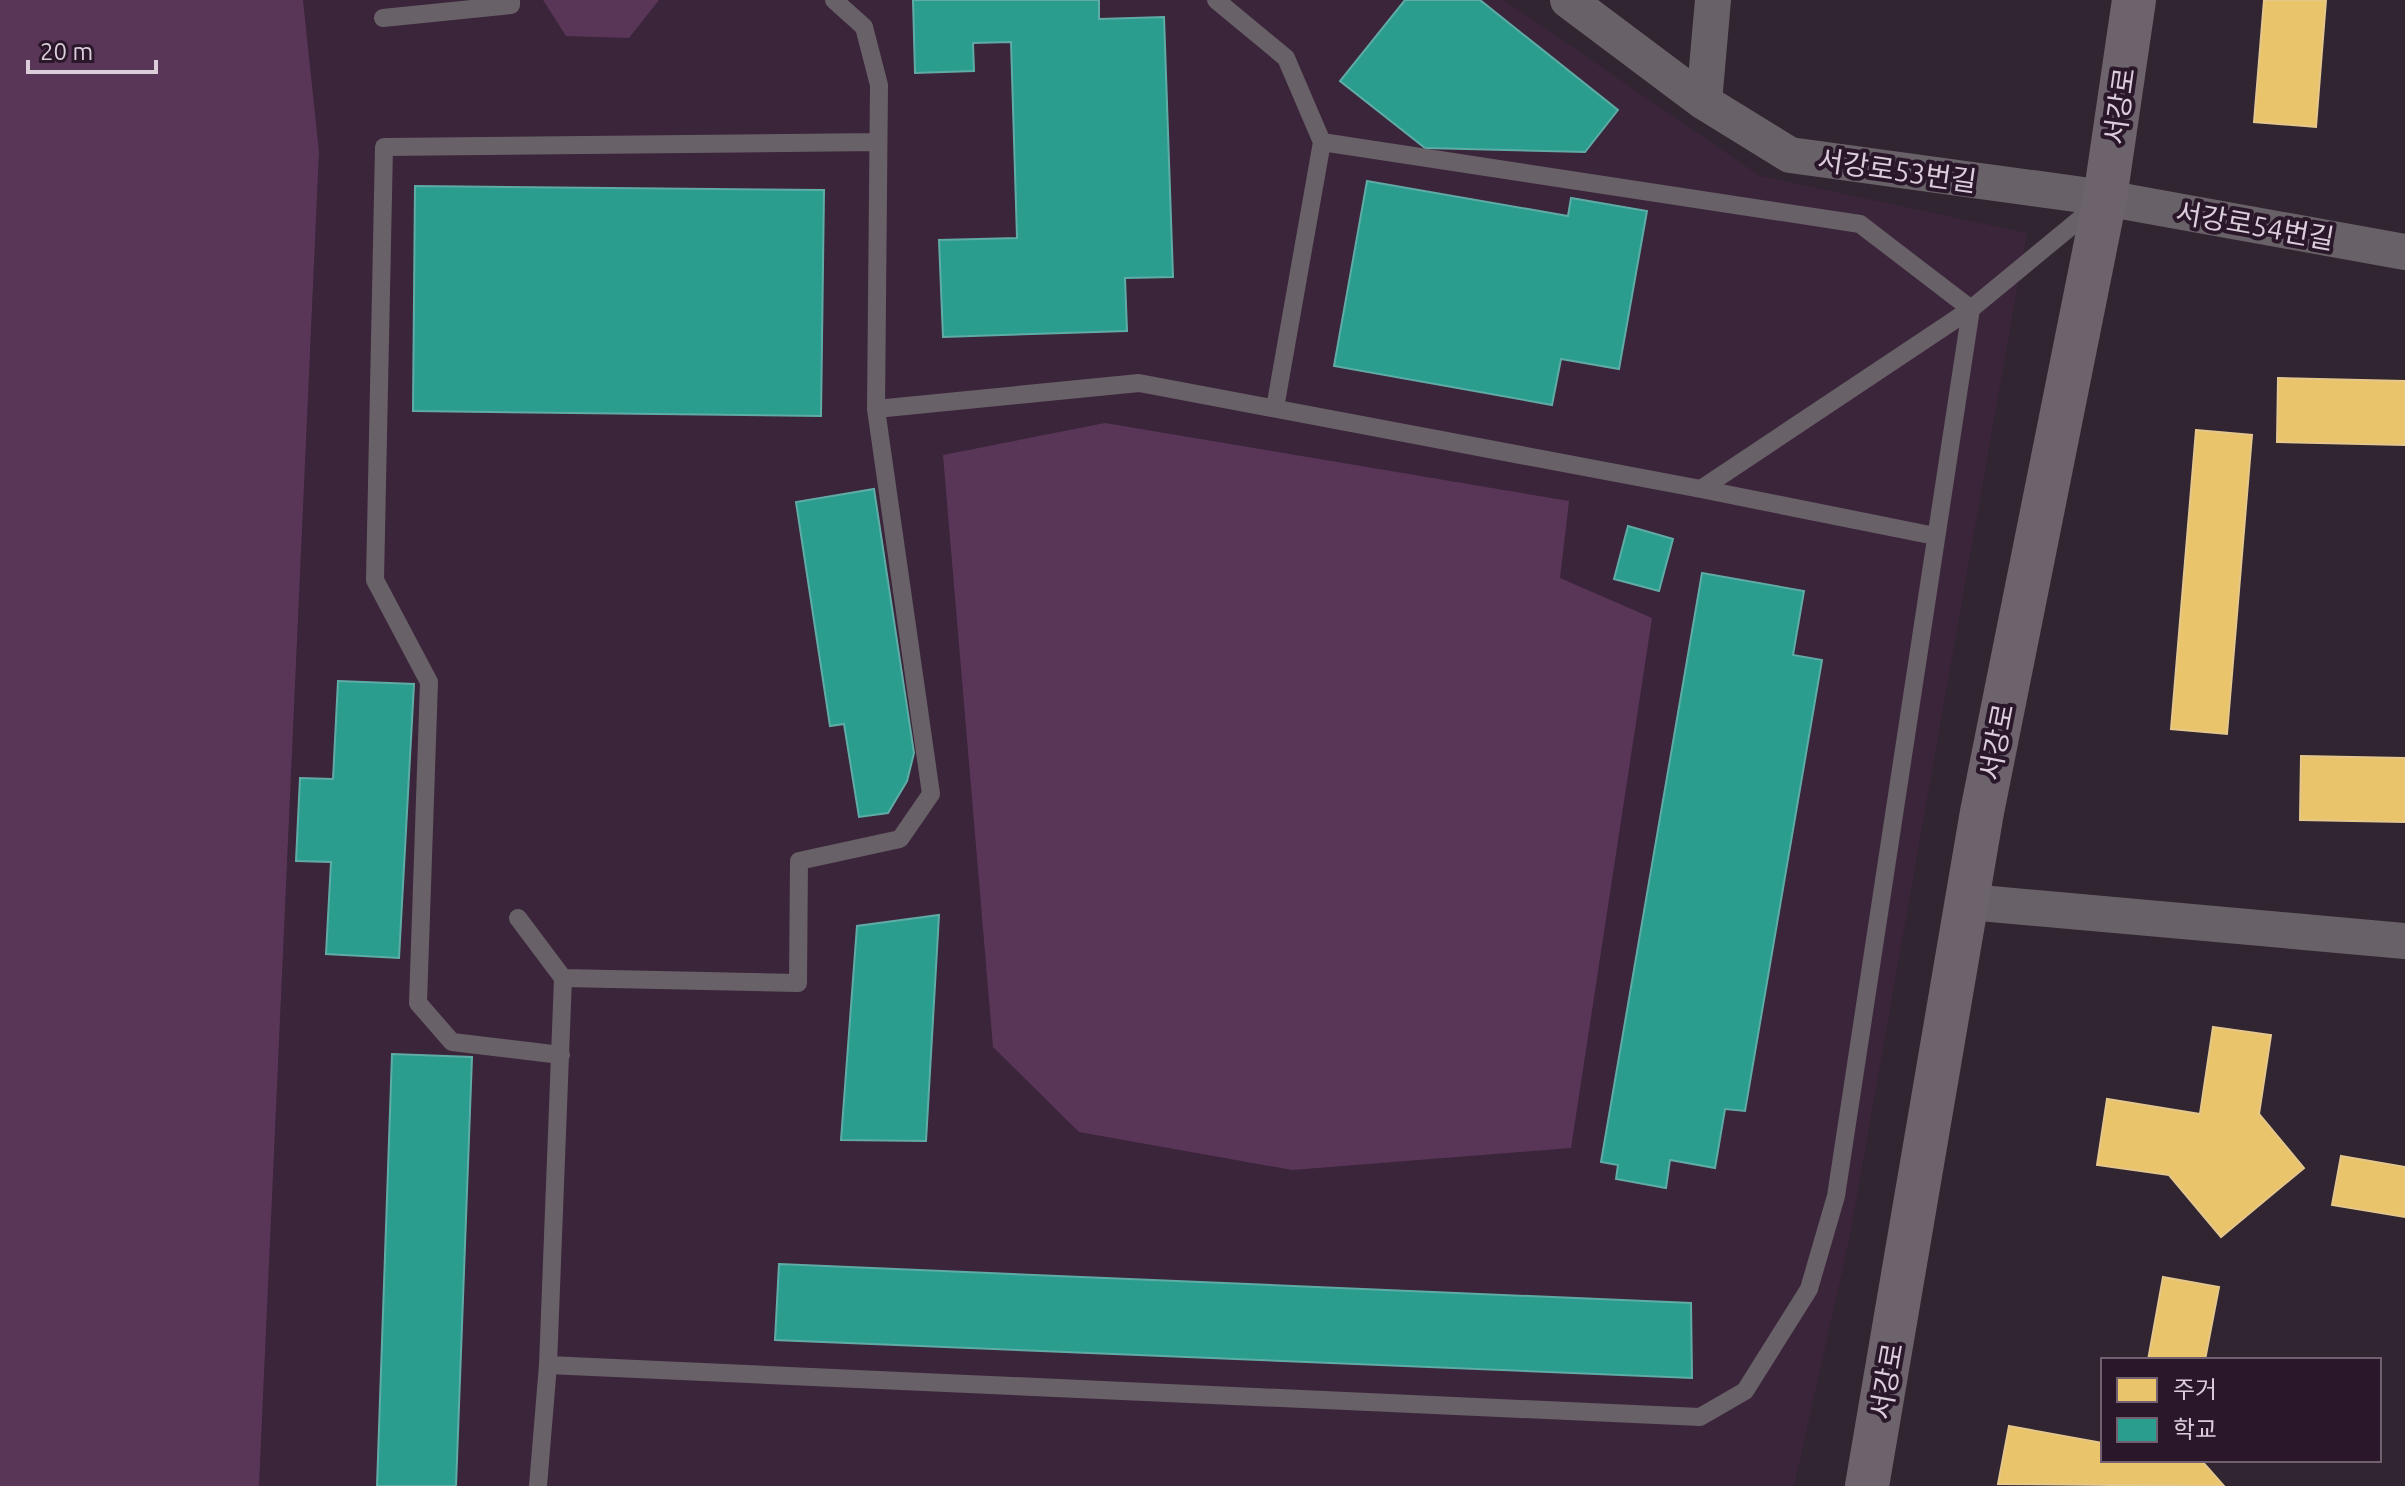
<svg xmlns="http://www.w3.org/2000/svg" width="2405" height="1486" viewBox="0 0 2405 1486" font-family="Ubuntu,'Noto Sans KR',sans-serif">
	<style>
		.built { fill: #3b253a }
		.green { fill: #593658 }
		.homes { fill: #e9c46a; stroke: #e5c78c; stroke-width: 2 }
		.schools { fill: #2a9d8f; stroke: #5faca6; stroke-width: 2 }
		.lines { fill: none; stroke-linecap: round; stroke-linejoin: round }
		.lane { stroke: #696168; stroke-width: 18 }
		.street { stroke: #696168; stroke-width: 36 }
		.secondary { stroke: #6c636c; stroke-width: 44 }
		.labels { text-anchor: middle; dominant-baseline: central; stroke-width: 8; stroke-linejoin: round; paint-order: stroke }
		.street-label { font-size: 28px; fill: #dbceda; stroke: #2a182a }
	</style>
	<rect width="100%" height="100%" fill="#302530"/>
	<path class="built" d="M303,0H1504L1760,176L2027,233L1849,1241L1794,1486H259L319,152Z"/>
	<path class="green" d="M0,0H303L319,152L259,1486H0Z
		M543,0H659L629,38L566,36Z
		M1105,423L1569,501L1560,578L1652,618L1571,1148L1292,1170L1079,1132L993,1047L943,455Z"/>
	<path class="homes" d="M2264,0H2326L2316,127L2254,122Z
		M2278,378L2405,381V445L2277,442Z
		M2196,430L2252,435L2227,734L2171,729Z
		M2301,756L2405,758V822L2300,820Z
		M2213,1027L2271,1035L2259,1114L2304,1168L2221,1237L2169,1175L2097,1165L2107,1099L2200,1114Z
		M2341,1156L2405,1167V1217L2332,1205Z
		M2163,1277L2219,1287L2205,1360H2148Z
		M2009,1426L2103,1443V1460H2201L2224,1486L1998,1484Z"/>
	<path class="schools" d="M913,0H1099V19L1164,17L1173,277L1125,278L1127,331L943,337L939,240L1017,238L1011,42L973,43L974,71L915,73Z
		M1405,0H1480L1618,110L1585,152L1425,148L1340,81Z
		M1367,181L1568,216L1571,198L1647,211L1619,369L1561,359L1552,405L1334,366Z
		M415,186L824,190L821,416L413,411Z
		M874,489L914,753L907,781L888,813L859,817L844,724L830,726L796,502Z
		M1628,526L1673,539L1659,591L1614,579Z
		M1702,573L1804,591L1793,655L1822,660L1745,1111L1725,1109L1715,1168L1670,1160L1666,1188L1616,1179L1618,1165L1601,1162Z
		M338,681L414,684L399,958L326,954L331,862L296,861L300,778L333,779Z
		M939,915L926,1141L841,1140L857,926Z
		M392,1054L472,1057L456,1486H377Z
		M779,1264L1691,1303L1692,1378L775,1340Z"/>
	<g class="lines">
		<path class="lane" d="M1216,0L1286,58L1322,142L1275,408
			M383,18L511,5V0
			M876,409L1139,383L1701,489L1971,309L2097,205
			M1701,489L1935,536
			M518,918L563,978L548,1365L538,1486
			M563,978L798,983L799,861L900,839L931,794L876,409L879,85L864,27L834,0
			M561,1055L452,1042L418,1003L429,682L375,580L384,147L878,142
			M548,1365L1700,1417L1745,1391L1809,1289L1836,1196L1971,309L1860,224L1322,142"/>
		<path class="street" d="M1568,0L1704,102L1790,155L2105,198L2405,252
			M1704,102L1713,0
			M1969,902L2405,941"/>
		<path class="secondary" d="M1867,1486L1982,812L2105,198L2134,0"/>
	</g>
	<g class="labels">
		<g class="street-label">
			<text transform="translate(2119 106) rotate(-82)">서강로</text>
			<text transform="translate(1897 170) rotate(8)">서강로53번길</text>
			<text transform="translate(2255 225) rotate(10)">서강로54번길</text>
			<text transform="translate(1996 742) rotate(-79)">서강로</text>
			<text transform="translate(1886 1381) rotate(-80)">서강로</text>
		</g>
	</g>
	<rect x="2101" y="1358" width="280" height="104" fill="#2a182a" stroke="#716170" stroke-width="2"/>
	<rect x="2117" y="1378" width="40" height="24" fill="#e9c46a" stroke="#716170" stroke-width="2"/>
	<text x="2173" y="1398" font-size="24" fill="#dbceda">주거</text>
	<rect x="2117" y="1418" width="40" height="24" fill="#2a9d8f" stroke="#716170" stroke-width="2"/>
	<text x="2173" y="1438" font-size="24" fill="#dbceda">학교</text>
	<path d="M28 60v12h128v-12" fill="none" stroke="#dbceda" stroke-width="4"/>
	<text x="40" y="60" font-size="24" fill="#dbceda" stroke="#2a182a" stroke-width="6" paint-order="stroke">20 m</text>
</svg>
